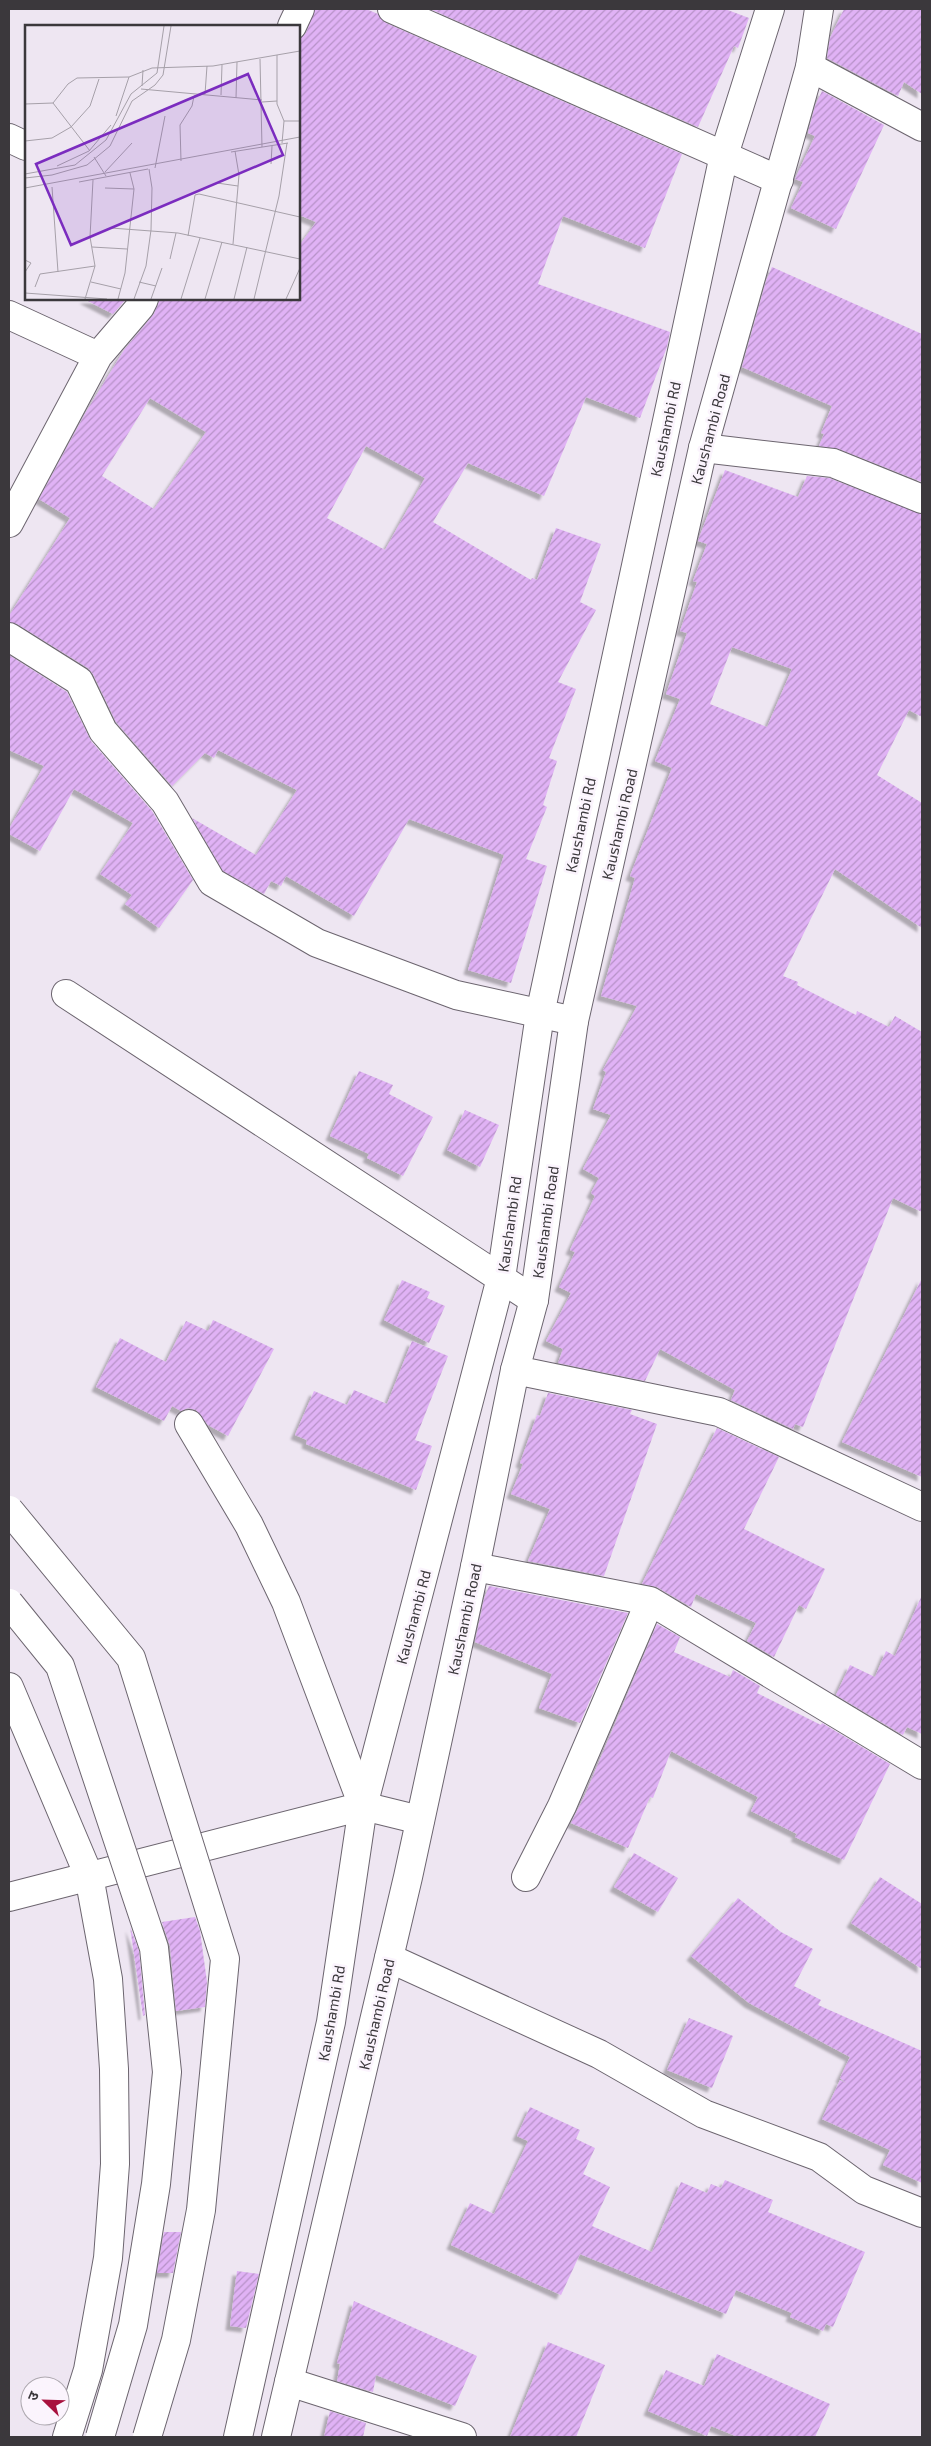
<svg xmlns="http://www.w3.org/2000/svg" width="931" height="2446" viewBox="0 0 931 2446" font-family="'Exo 2','Noto Sans Devanagari',sans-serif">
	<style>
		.building { fill: url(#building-hatch); fill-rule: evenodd; filter: url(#shadow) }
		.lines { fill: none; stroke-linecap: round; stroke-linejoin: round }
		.minor-casing { stroke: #6c656f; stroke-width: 30 }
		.major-casing { stroke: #6c656f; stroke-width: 30 }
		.minor { stroke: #fff; stroke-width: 28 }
		.major { stroke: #fff; stroke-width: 28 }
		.major-bridge-casing { stroke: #6c656f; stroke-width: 30; stroke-linecap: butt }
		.major-bridge { stroke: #fff; stroke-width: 28 }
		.labels { text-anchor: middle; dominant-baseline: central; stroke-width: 5; stroke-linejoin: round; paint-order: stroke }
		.street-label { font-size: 15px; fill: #3b383c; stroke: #fbf4fd }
		.inset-road { fill: none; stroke: #a6a0a9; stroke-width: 1 }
		.view { fill: #7b2cbf; fill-opacity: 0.15; stroke: #7b2cbf; stroke-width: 2.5 }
		.inset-edge { fill: none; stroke: #3b383c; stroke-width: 2.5 }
	</style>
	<defs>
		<pattern id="building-hatch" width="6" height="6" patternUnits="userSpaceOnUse" patternTransform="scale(1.25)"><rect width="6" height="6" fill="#e0b2f5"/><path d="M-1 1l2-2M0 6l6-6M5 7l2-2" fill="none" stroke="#b792c8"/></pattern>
		<filter id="shadow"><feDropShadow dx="-4.5" dy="4.5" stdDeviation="1" flood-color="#0004"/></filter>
	</defs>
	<rect width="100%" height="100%" fill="#eee6f2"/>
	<path class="building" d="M315,9H366L378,14L386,23L682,154L645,248L563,216L538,284L670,332L667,347L640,418L586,397L544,496L468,463L433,522L531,580L532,578L537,580L556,528L601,544L580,602L596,610L558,682L576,689L549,758L557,761L543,805L547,807L526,859L547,866L511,983L468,970L504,855L409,819L354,916L286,876L281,886L271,881L264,894L223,871L192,818L256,855L297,790L218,750L214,758L205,753L172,786L116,722L93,674L88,668L17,624L9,622V616L70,518L39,499L86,412L124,350L154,314L160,299H299V246L316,222L299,215V40L306,33ZM150,398L206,432L154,509L102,476ZM366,446L425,478L385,550L327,518Z
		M430,9H725L749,18L738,48L734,46L698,127Z
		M844,9H922V94L904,82L898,96L827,58L830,38Z
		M822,91L884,125L836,229L791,208L803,182L795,179L815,136L808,133L815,106Z
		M772,267L922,334V482L839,449L819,446L824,434L821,433L832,406L742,367L766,281Z
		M84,299H126L113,314Z
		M725,470L798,497L807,476L829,478L922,514V717L909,710L877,775L922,803V928L835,869L783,976L798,982L797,985L856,1015L857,1011L889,1027L895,1016L922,1032V1212L893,1198L803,1427L795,1424L793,1429L731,1400L735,1390L660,1349L645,1381L558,1363L563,1349L546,1341L571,1293L559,1287L575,1252L570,1250L595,1196L591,1193L599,1178L583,1169L611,1115L593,1109L606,1072L603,1070L637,1006L601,996L635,878L630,876L672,768L655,761L680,699L666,694L687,633L680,631L697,582L693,581L707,544L698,541L699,538ZM732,647L792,669L767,727L710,704Z
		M9,655L67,692L91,741L152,811L193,880L159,928L125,904L132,895L100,874L133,823L74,789L40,851L9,834V829L44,766L9,750Z
		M359,1071L393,1085L389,1094L433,1117L403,1176L367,1158L369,1154L330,1136Z
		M465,1110L499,1125L480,1167L447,1150Z
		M922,1278V1477L842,1442Z
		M402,1280L430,1292L427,1298L445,1306L429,1343L384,1320Z
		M213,1320L274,1349L228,1436L208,1425L196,1410L188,1408L181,1411L172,1406L164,1421L96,1387L120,1338L166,1362L186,1321L208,1331Z
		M412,1341L448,1356L415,1440L432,1446L416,1490L306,1444L307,1440L295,1435L314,1391L347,1405L354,1390L387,1404Z
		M548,1393L632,1410L630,1414L657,1424L604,1576L528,1561L550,1509L511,1494L523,1464L520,1463L537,1415L540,1416Z
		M717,1428L779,1457L744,1529L825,1569L806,1609L799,1605L774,1657L747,1641L756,1623L696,1594L691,1607L657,1587L642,1584Z
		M489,1586L628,1613L580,1723L539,1708L552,1674L475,1642L484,1599Z
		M922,1595V1734L907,1727L903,1735L836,1695L850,1665L875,1677L886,1651L895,1656Z
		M657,1624L680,1637L674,1652L730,1677L733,1670L760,1686L757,1693L821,1725L822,1723L890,1764L844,1860L795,1837L797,1834L751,1811L758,1797L671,1751L653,1798L650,1797L628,1848L571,1823L585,1795Z
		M634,1853L678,1878L658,1912L614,1887Z
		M880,1877L922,1904V1969L851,1923Z
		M738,1898L781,1932L813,1949L794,1986L821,2000L818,2005L922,2051V2183L883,2165L890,2150L822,2119L840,2080L846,2083L840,2078L850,2057L749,2003L691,1956Z
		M195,1917L200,1931L207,1982L205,2007L176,2011L170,1946L162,1922Z
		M130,1927L139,1951L145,2015L143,2016Z
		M689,2018L733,2036L712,2088L667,2070Z
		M530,2107L580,2130L576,2139L595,2148L583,2174L610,2187L592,2226L652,2252L681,2182L707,2193L711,2184L721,2188L725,2180L773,2200L768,2212L865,2252L833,2327L826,2324L823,2331L790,2317L792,2313L736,2290L726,2314L580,2254L561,2295L451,2245L470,2203L494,2214L528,2141L517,2136Z
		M164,2232H181L173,2273H157Z
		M237,2271L259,2274L246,2328L230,2326Z
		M354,2301L477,2356L455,2406L376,2375L373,2392L337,2381L340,2364L337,2363Z
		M548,2342L605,2365L576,2437H510Z
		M717,2354L830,2404L815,2437H738L711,2426L707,2436L648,2411L666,2370L704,2386Z
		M330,2411L366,2423L363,2437H324Z"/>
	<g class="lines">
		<g class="minor-casing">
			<path id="minor" d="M392,9L779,180
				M292,26L300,9
				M810,67L922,127
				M9,138L26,146
				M9,315L98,356
				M703,448L833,463L922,499
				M9,523L98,356L140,307L144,299
				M9,637L79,681L103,731L165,802L212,882L317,943L456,995L574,1021
				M66,994L534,1300
				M515,1370L719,1412L922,1507
				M189,1424L249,1525L286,1602L363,1806
				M475,1567L650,1601L922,1765
				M9,1687L89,1876L108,1979L114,2069L115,2164L108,2258L88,2370L67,2437
				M526,1877L562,1806L650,1601
				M9,1897L363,1806L420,1820
				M389,1958L599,2054L704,2114L819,2157L864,2190L922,2213
				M289,2382L462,2437"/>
		</g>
		<g class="major-casing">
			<path id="major" d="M238,2437L331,2022L363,1806L501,1278L540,1014L724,155L770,9
				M276,2437L408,1877L475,1567L515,1370L534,1300L574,1021L703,448L810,67L819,9"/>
		</g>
		<use href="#minor" class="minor"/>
		<use href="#major" class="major"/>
		<g class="major-bridge-casing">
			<path id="major-bridge" d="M9,1510L131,1658L225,1959L201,2210L176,2340L147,2437
				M9,1603L60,1666L154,1948L167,2072L156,2184L133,2325L100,2437"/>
		</g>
		<use href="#major-bridge" class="major-bridge"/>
	</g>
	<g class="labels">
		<g class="street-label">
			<text transform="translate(665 429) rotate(-78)">Kaushambi Rd</text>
			<text transform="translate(710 429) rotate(-75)">Kaushambi Road</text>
			<text transform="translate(619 824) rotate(-77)">Kaushambi Road</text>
			<text transform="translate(580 825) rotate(-78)">Kaushambi Rd</text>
			<text transform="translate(545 1222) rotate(-82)">Kaushambi Road</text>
			<text transform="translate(509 1224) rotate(-82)">Kaushambi Rd</text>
			<text transform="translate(413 1617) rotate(-75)">Kaushambi Rd</text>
			<text transform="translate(464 1619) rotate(-78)">Kaushambi Road</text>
			<text transform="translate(331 2013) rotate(-80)">Kaushambi Rd</text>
			<text transform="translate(376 2014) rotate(-77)">Kaushambi Road</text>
		</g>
	</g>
	<g transform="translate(25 25)">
		<rect width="275" height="275" fill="#eee6f2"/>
		<path class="inset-road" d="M252,30V79L259,96L257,118M235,34L237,122M117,61L118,45M116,64L237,75M196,70L197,40M211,73L212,37M237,77L252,76M28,78L65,126M0,79L28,78L43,59L52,53L104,52L127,43L188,41L275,26M91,91L104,52M259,96H275M0,116L27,113L46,102L65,81L74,54M206,127L263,118M69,132L81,151M156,136L155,100L167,81L169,71L180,69L182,41M246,139L247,121M32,141L64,126L86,100M130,143L140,91M80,147L107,118M0,149L50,140L81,115L106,69L132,48L139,1M0,153L27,150L62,140L85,121L107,76L130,60L138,50L146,1M54,157L123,144M192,158L213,161M27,162L33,247M0,163L275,112M80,163L109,164M86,203L153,208L275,234M163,211L170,170L174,169L275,192M208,219L214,150L210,126M67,222L102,224M145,234L151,208M0,235L6,238L0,247M66,257L96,264M114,257L131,261M10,262L15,249L70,241M0,268L82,274M60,274L70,241L65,212L68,155M93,274L100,248L109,164L105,148M109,274L121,241L126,205L127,163L124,144M126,274L137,243M156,274L175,213M180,274L197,217M209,274L222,222M229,274L254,171L262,118M261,274L275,243"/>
		<path class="view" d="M223,49L258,130L46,220L11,139Z"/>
		<rect width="275" height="275" class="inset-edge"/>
	</g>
	<rect width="931" height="2446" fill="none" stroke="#3b383c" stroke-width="20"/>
	<g transform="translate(45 2401) rotate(293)"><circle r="24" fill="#fbf4fd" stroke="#aea9b0"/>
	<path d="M0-4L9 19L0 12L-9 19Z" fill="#a8113e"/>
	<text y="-8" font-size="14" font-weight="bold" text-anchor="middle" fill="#3b383c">उ</text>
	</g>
</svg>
